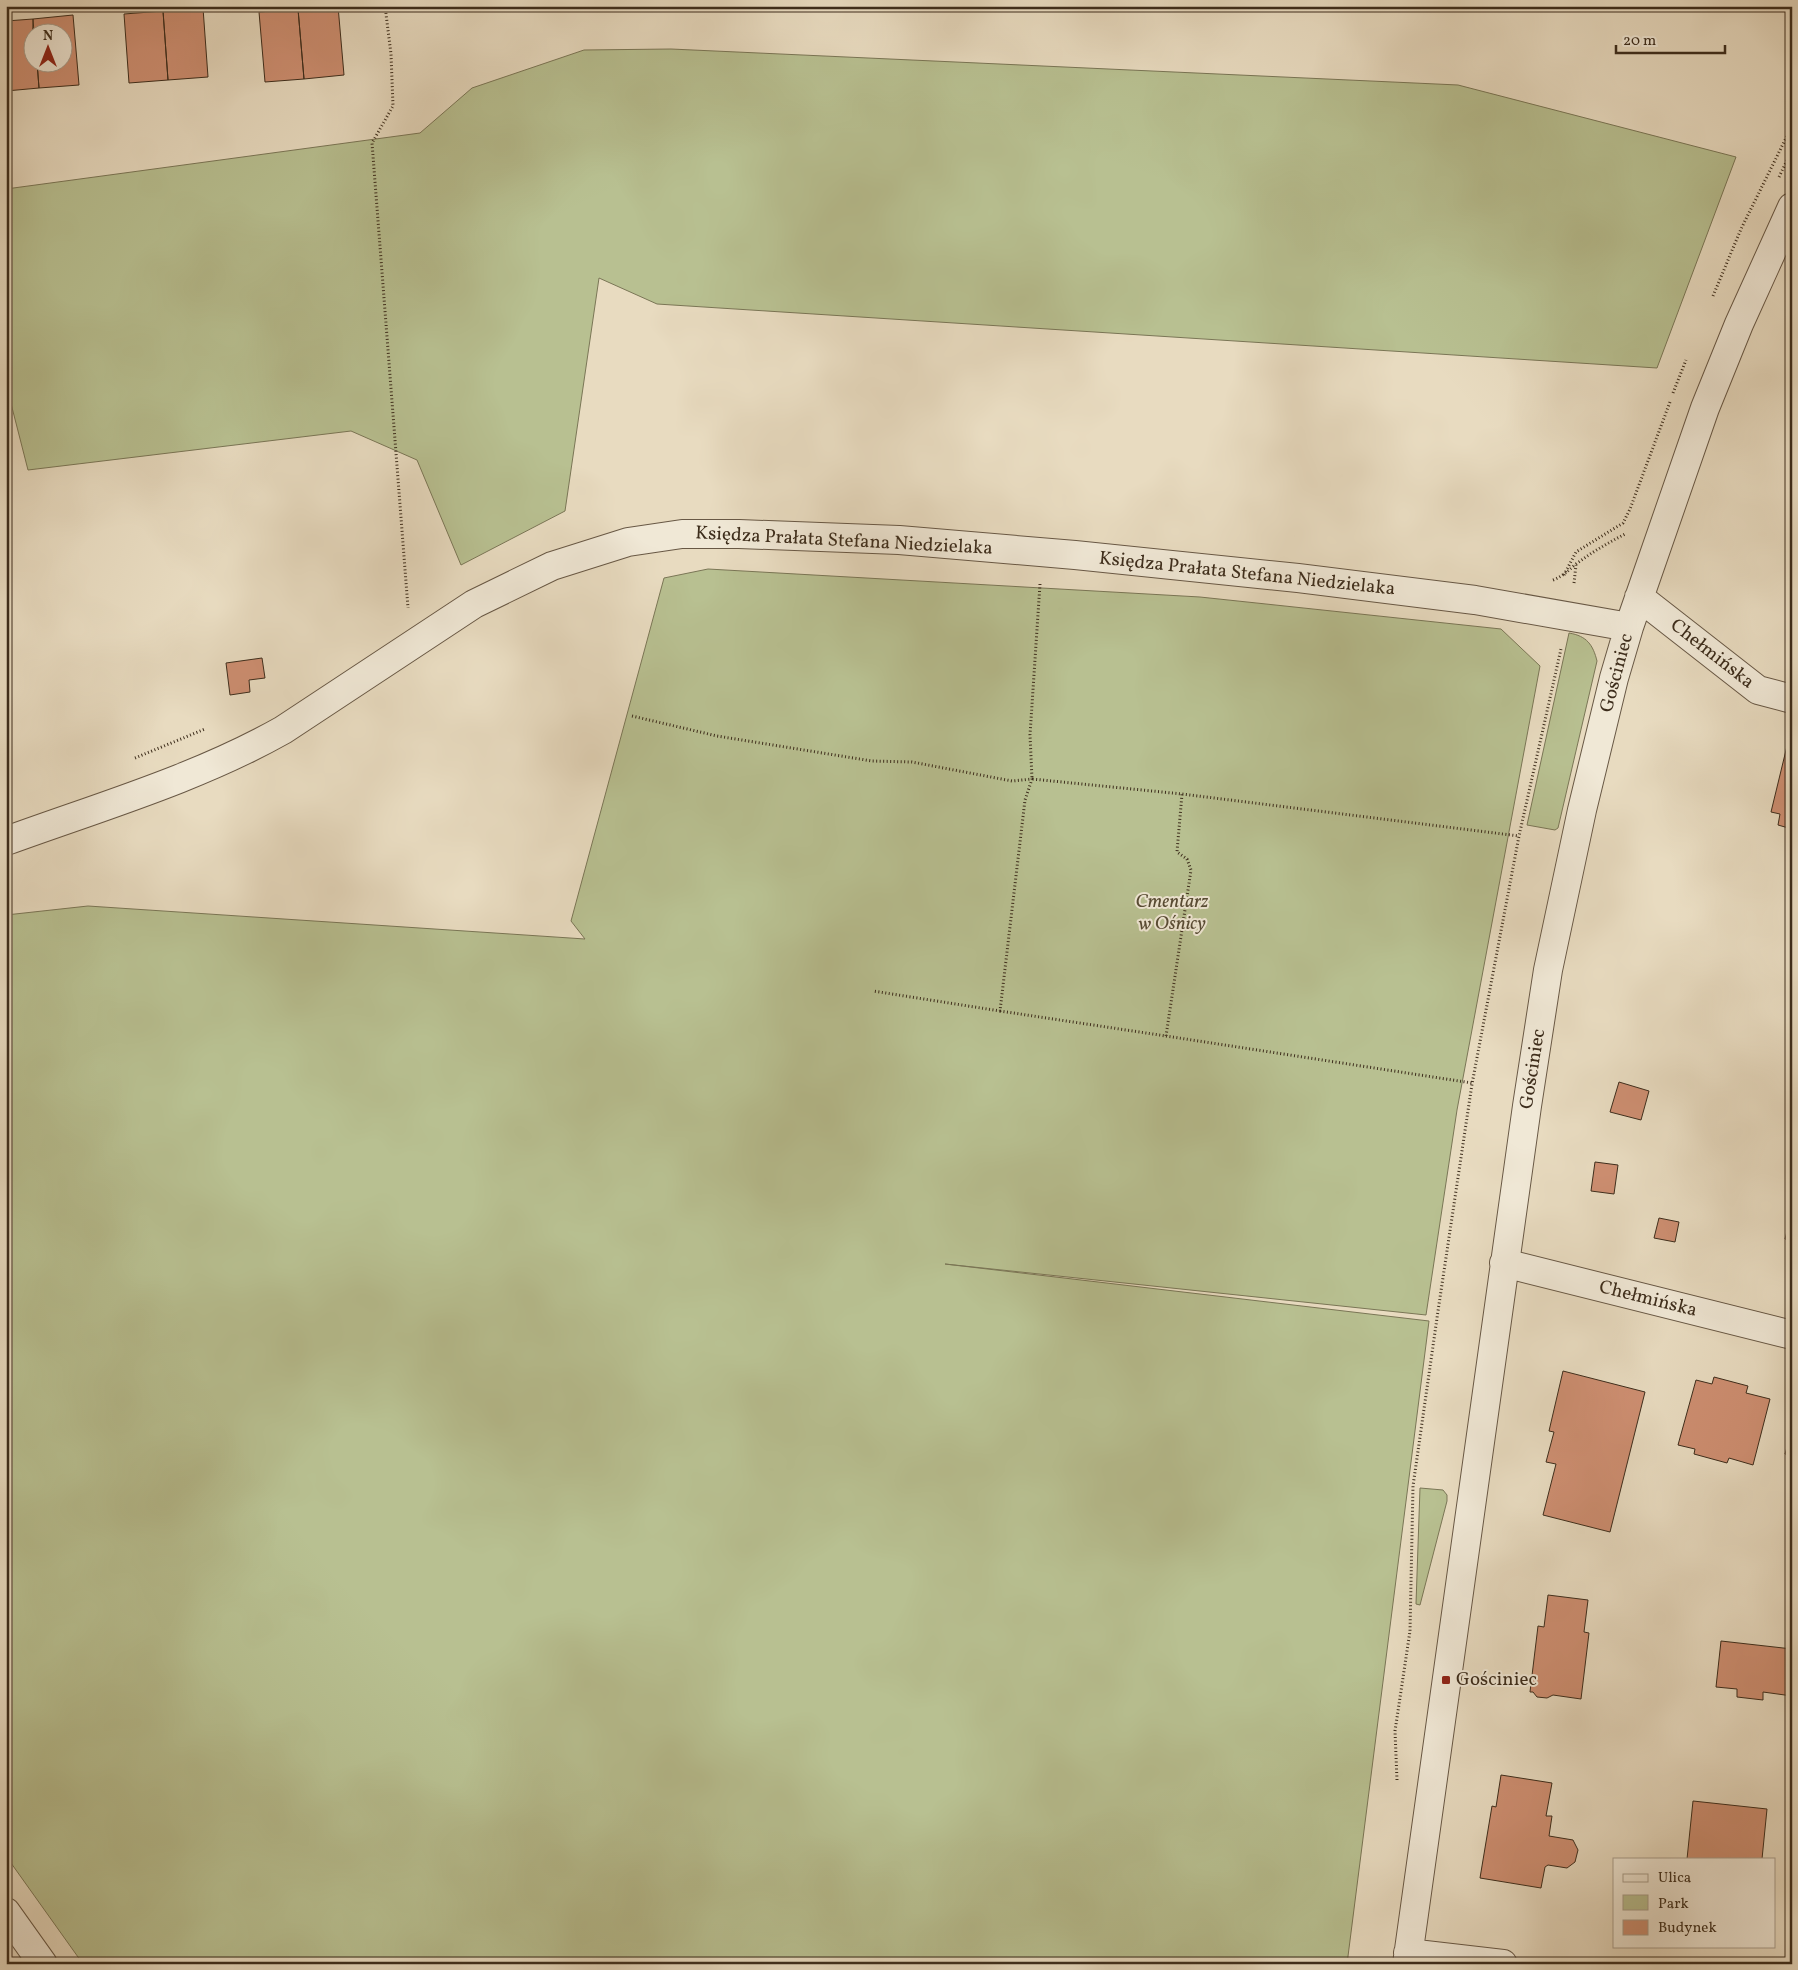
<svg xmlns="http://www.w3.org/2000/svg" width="1798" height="1970" viewBox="0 0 1798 1970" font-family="Vollkorn,serif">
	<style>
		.green { fill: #b8c091; stroke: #7a7656 }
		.building { fill: #ce8f72; stroke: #3d2d1c }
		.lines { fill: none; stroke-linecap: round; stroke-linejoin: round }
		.minor-casing { stroke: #685845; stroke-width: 30 }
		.path { stroke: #3d2d1c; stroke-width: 3; stroke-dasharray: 1 2.5; stroke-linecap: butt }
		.minor { stroke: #f0e8d6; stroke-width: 28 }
		.poi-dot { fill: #8f2418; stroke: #f0e8d6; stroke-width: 2 }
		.labels { text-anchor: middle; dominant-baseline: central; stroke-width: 4; stroke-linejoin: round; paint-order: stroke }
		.street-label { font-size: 19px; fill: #3d2d1c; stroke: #f0e8d6 }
		.park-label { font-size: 19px; font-style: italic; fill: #564a33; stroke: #f0e8d6 }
		.poi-label { font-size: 19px; fill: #3d2d1c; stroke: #f0e8d6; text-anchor: start }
	</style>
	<rect width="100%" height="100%" fill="#e8dbc0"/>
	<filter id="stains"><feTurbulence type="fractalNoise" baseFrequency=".004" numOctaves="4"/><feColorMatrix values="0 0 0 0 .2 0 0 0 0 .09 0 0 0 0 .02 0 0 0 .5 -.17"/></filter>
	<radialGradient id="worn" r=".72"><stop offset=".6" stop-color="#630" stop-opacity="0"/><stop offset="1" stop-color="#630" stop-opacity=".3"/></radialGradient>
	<path class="green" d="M671,49L1458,85L1736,157L1657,368L657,304L599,278L565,511L461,565L417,460L351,431L28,470L6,384V189L420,133L472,88L584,50Z
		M708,569L1200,597L1501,629L1540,666L1457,1110L1426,1315L945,1264L1429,1321L1347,1964H83L6,1856V915L88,906L585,939L571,921L664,578Z
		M1569,633C1587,636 1593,645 1597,661L1558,828L1555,830L1527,825Z
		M1420,1488L1443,1490L1447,1495V1501L1420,1605L1416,1604Z"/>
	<path class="building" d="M338,6L344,75L304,79L298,9Z
		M203,8L208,77L168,80L163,11Z
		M298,9L304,79L265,82L259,12Z
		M163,11L168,80L129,83L124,14Z
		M73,15L79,85L39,88L37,62H62V32H34L33,19Z
		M33,19L32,62H37L39,88L6,91V21Z
		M262,658L265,678L249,680L250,692L230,695L226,663Z
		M1787,746L1792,747V829L1778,825L1780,814L1771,812Z
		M1619,1082L1649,1091L1641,1120L1610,1112Z
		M1595,1162L1618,1165L1614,1194L1591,1191Z
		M1792,1211V1241L1785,1239Z
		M1659,1218L1679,1222L1675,1242L1654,1238Z
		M1563,1371L1645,1392L1610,1532L1543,1515L1556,1464L1546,1462L1554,1432L1549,1431Z
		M1714,1377L1748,1386L1746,1393L1770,1399L1753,1465L1729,1458L1727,1463L1694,1454L1695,1449L1678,1445L1696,1380L1712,1384Z
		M1792,1430V1456L1785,1454Z
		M1548,1595L1588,1600L1584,1632L1589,1633L1581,1699L1553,1695L1547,1698L1537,1697L1533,1692H1530L1538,1626L1544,1627Z
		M1721,1641L1792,1649V1696L1763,1692V1700L1737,1697V1689L1716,1687Z
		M1501,1775L1552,1783L1546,1816H1552L1549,1836L1573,1840L1578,1850L1575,1862L1567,1868L1548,1865L1545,1867L1541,1888L1480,1878L1492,1806L1496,1807Z
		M1693,1801L1767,1809L1762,1859H1687Z"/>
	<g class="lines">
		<g class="minor-casing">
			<path id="minor" d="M1639,597L1758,690L1792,699
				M6,841C99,807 196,779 283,730L474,604L552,566L628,542L682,534H739L899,540L1075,555L1298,578L1475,600L1629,627
				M1504,1263L1792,1335
				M6,1912L43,1964
				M1408,1953L1503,1964
				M1407,1964L1527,1106L1548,970L1582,810L1614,678L1629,627L1705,408L1739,324L1792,207"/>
		</g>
		<path class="path" d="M385,6L391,54L393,106L372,143L408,608
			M1779,177L1792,150
			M1713,296L1741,229L1792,126
			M1673,393L1686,360
			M1564,575L1576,552L1623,523L1630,509L1670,402
			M1553,580C1563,576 1568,571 1576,564C1592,552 1608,543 1625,534
			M1574,583L1576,565
			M1040,584L1030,735L1032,779L1182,794L1519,836
			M632,716L717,736L872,761L912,762L1012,781L1032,779L1025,800L1000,1011L873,991
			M135,758L205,729
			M1000,1011L1166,1036L1191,870L1187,859L1177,852L1182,794
			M1166,1036L1472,1083
			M1397,1780L1395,1731L1410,1631L1413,1486L1438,1311L1472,1084L1519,836L1561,649"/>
		<use href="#minor" class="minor"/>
	</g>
	<rect class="poi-dot" x="1441" y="1675" width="10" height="10" rx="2.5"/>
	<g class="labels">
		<g class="street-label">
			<text transform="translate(844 541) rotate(3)">Księdza Prałata Stefana Niedzielaka</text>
			<text transform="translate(1247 574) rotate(6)">Księdza Prałata Stefana Niedzielaka</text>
			<text transform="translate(1712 654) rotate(38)">Chełmińska</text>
			<text transform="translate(1617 673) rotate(-75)">Gościniec</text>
			<text transform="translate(1533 1069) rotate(-81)">Gościniec</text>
			<text transform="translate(1648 1299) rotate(14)">Chełmińska</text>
		</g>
		<g class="park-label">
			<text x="1172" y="902">Cmentarz<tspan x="1172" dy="22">w Ośnicy</tspan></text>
		</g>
		<g class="poi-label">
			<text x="1456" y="1680">Gościniec</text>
		</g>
	</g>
	<rect width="1798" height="1970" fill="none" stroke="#e8dbc0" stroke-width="25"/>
	<rect x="8" y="8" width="1783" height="1955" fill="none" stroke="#3d2d1c" stroke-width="2.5"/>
	<rect x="12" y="12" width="1773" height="1945" fill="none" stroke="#3d2d1c"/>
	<rect x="1613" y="1858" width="162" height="90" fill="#f0e8d6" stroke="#a89d8c"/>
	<rect x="1623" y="1874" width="25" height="8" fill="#f0e8d6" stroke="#a89d8c"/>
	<text x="1658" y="1882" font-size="15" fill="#3d2d1c">Ulica</text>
	<rect x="1623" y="1895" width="25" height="15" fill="#b8c091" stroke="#a89d8c"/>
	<text x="1658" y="1908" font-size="15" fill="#3d2d1c">Park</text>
	<rect x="1623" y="1920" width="25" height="15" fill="#ce8f72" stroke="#a89d8c"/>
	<text x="1658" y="1932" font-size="15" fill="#3d2d1c">Budynek</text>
	<g transform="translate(48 48)"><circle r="24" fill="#f0e8d6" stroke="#a89d8c"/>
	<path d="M0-4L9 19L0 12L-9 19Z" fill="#8f2418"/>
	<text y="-8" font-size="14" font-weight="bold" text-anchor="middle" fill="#3d2d1c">N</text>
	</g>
	<path d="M1616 45v8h109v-8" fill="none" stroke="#3d2d1c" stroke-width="2.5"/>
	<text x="1623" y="45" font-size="15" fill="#3d2d1c" stroke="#f0e8d6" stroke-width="4" paint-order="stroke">20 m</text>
	<rect width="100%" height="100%" filter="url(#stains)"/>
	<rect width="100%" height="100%" fill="url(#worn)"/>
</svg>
